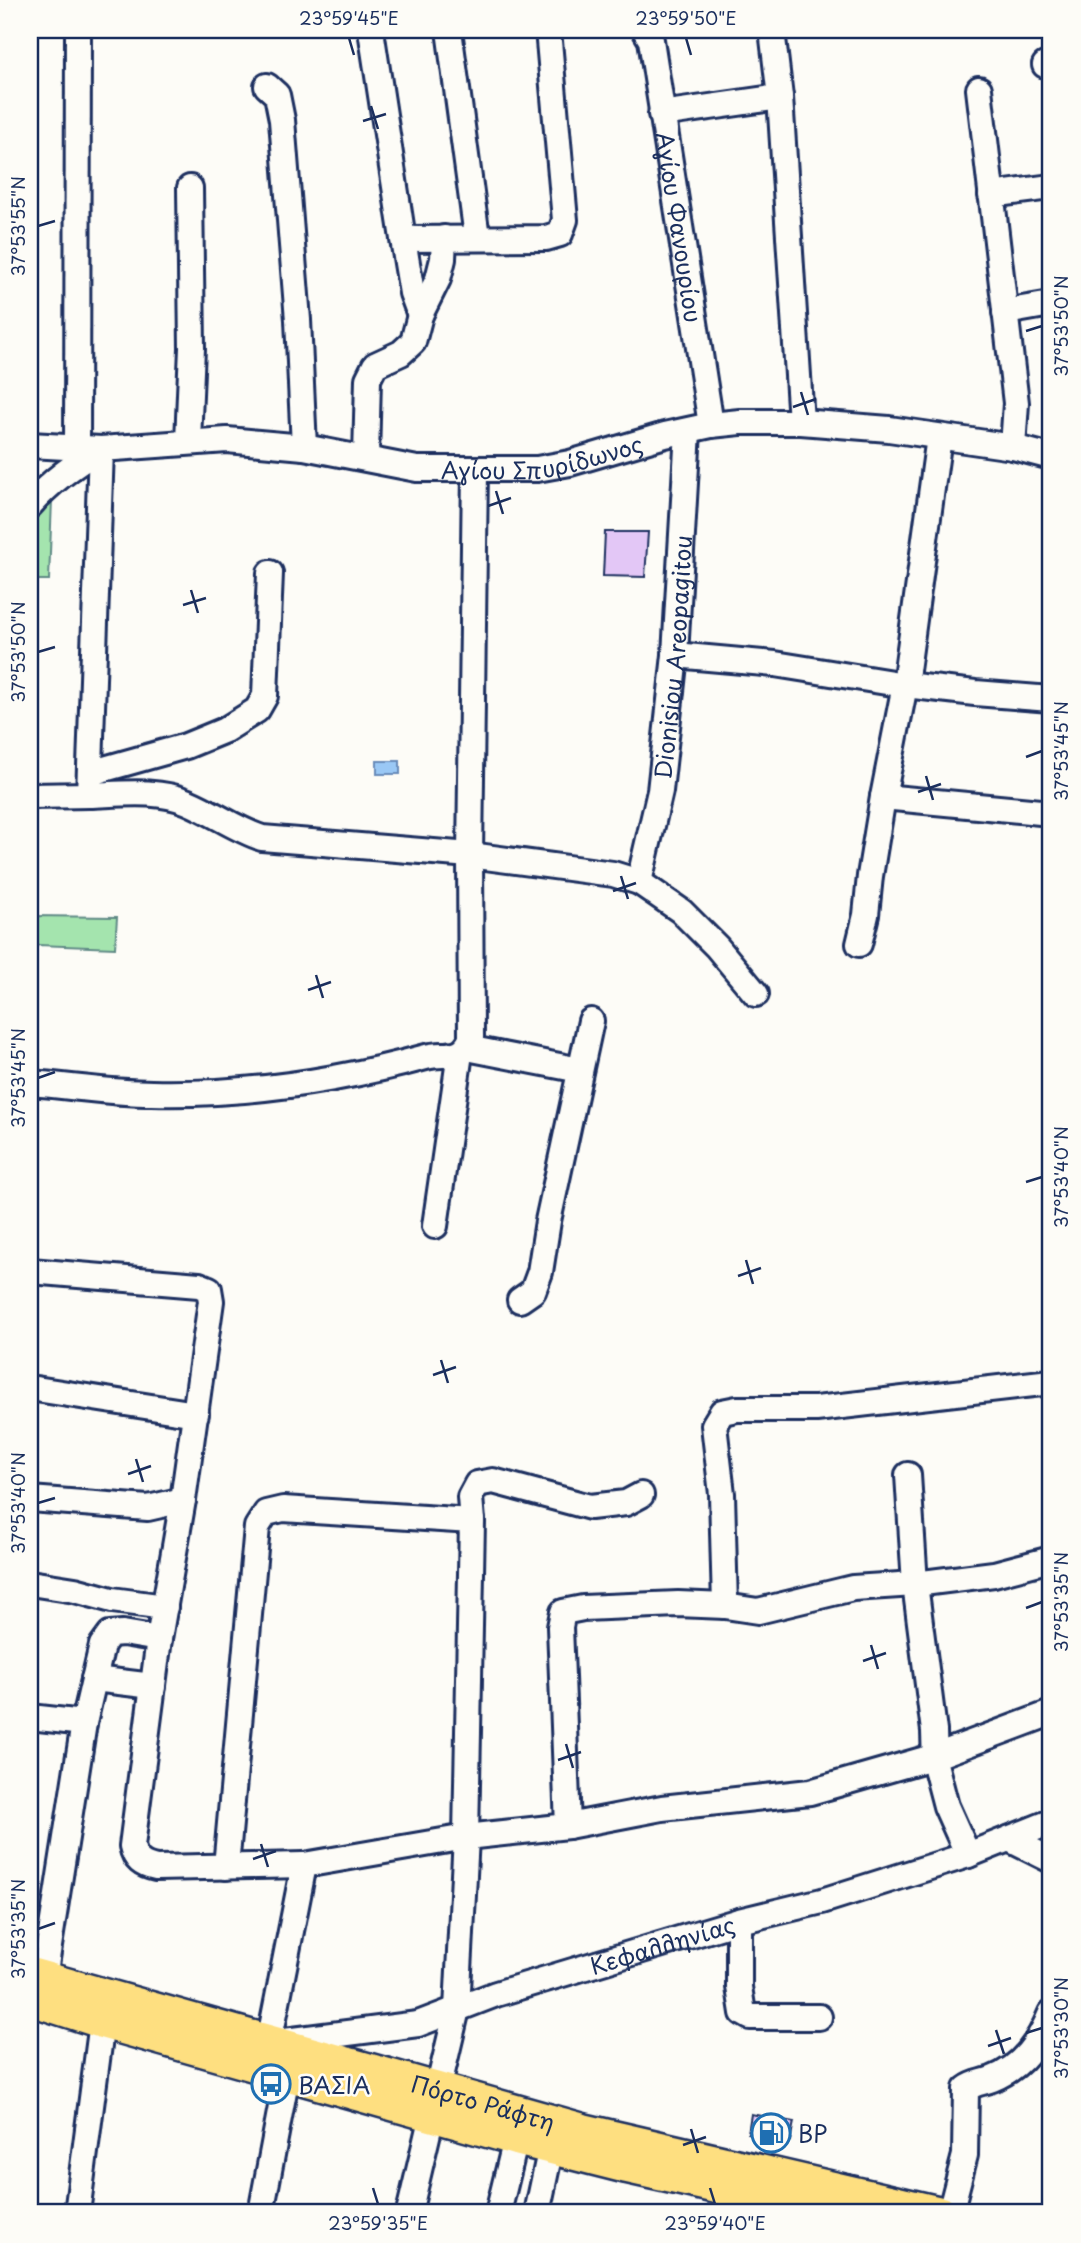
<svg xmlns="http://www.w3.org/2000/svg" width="1081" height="2243" viewBox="0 0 1081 2243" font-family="'Playpen Sans',sans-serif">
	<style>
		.green { fill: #a4e4ae; stroke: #608a86; stroke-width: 2 }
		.water { fill: #9ac8f5; stroke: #678bb9; stroke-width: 2 }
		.building { fill: #e3c7f6; stroke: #1b2f5e; stroke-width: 2 }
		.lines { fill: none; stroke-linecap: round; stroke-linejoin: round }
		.minor-casing { stroke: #1b2f5e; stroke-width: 30 }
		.major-casing { stroke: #1b2f5e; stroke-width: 37 }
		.minor { stroke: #fdfcf7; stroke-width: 24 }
		.major { stroke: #fedf80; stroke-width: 32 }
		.ticks { fill: none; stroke: #1b2f5e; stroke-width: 2.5 }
		.labels { text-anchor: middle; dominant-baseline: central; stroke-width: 5; stroke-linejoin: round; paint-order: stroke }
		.street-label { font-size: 23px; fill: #1b2f5e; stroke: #fdfcf7 }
		.poi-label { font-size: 23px; fill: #1b2f5e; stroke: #fdfcf7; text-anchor: start }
		.neatline { fill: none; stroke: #1b2f5e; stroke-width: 2.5 }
		.ticks-label { font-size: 18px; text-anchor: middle; fill: #1b2f5e }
	</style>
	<rect width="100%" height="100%" fill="#fdfcf7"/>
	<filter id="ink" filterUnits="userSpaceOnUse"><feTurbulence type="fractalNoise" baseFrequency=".0143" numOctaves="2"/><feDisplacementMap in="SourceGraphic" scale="14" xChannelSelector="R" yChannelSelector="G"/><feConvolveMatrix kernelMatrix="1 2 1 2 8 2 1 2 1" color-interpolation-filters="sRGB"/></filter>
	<g filter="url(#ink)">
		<path class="green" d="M52,499L49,580H30V520Z
			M30,916L117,917L115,948L38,945L30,956Z"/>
		<path class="water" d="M377,761H400V774H377Z"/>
		<path class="building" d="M605,532H648L645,577L603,576Z
			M751,2114L794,2122L790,2141L748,2133Z"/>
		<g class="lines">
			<g class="minor-casing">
				<g id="minor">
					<path d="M371,30L403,239L412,293L420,315"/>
					<path d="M449,30L477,237"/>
					<path id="s1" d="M645,30L651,40L711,425"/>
					<path d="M772,30L780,97L801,422"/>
					<path d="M1045,65L1051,64"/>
					<path d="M267,86L277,95L282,120L298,320L304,447"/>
					<path d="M979,89L1016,403L1013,447"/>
					<path d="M661,114L780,97"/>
					<path d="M991,195L1051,187"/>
					<path d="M403,239L546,238L560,234L565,220L548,30"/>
					<path d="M1005,312L1051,304"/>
					<path d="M188,441L192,348L190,188"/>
					<path id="s2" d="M30,445L101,449L227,440L304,447L417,469H537L570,463L665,435L711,425L740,422H801L889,429L1013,447L1051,457"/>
					<path d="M77,448L78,30"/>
					<path d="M366,458L368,379L375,365L401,353L413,342L420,315L438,279L443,259L444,238"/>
					<path d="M30,505C51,481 73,465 101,449"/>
					<path d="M675,655L775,664L905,685L975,693L1051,699"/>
					<path d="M90,773L186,746L225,730L257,710L265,696L270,573"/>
					<path d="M89,795C121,794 158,789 188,802C214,813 235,829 262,838L470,855L613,874L639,882L681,911L717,947L756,994"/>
					<path d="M30,796L89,795L101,449"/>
					<path d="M883,797L1051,813"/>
					<path id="s3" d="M639,882L660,791L675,655L688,431"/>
					<path d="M859,944L866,915L870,876L883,797L905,685L939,437"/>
					<path d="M467,1048L580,1070"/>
					<path d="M30,1083C70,1086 111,1093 152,1093C244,1095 338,1081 426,1057C445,1052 462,1061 471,1038L470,855L475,470"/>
					<path d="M435,1226L460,1053"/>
					<path d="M30,1271L199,1285L209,1289L211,1301L183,1500L159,1639L132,1846C135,1860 142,1865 156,1868L304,1865"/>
					<path d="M520,1300L533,1291L540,1272L548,1221L591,1021"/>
					<path d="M36,1389L196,1414"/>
					<path d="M908,1475L915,1584L934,1731L935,1764L946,1806L968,1855"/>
					<path d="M30,1499L148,1508L183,1500"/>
					<path d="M30,1583L75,1590L112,1600L165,1607"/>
					<path d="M725,1606L722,1494L714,1425L722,1412L737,1409H816L1051,1382"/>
					<path d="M94,1679L153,1686"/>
					<path id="s4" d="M1051,1713L936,1756L810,1792L662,1808L568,1826L466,1837L304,1865L269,2043L418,2024L496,1994L739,1921L822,1901L968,1855L1051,1822"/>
					<path d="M30,1717L84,1723"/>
					<path d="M568,1826L560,1627L563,1612L583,1608L678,1604L725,1606L758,1611L853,1588L915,1584L994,1574L1051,1559"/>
					<path d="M1009,1839L1051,1860"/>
					<path d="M226,1867L257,1527L266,1513L283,1509L472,1521"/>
					<path d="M739,1921V1987L743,2013L750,2017H819"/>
					<path d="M44,1978L84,1723L102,1645L110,1634L123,1633L159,1639"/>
					<path d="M77,2213L102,2022"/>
					<path d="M261,2213L287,2075"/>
					<path d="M409,2213L457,2009L466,1837L472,1521L470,1497L477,1484L493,1481L590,1507L626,1503L641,1495"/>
					<path d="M498,2213L516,2139"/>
					<path d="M537,2213L551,2147"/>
					<path d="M950,2213L965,2155L966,2089C975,2082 982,2083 992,2079C1023,2067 1039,2042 1051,2013"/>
				</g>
			</g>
			<g class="major-casing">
				<g id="major">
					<path id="s5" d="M30,1974L583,2130L941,2213"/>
					<path d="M30,1999L102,2022L516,2139L627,2167L833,2213"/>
				</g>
			</g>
			<use href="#minor" class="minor"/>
			<use href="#major" class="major"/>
		</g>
	</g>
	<path class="ticks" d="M349,38L354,55M686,38L691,55M371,106L378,129M363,121L386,114M38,226L55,221M1026,331L1042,326M801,392L808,415M793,407L816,399M496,491L503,514M488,506L511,498M191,590L198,613M183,605L206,598M38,652L55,647M1026,757L1042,751M926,776L933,800M918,792L941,784M621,876L628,899M613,891L636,883M316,975L323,998M308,990L331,982M38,1078L55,1072M1026,1182L1042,1177M746,1260L753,1284M738,1276L761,1268M441,1360L448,1383M433,1375L456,1367M136,1459L143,1482M128,1474L151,1466M38,1503L55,1498M1026,1608L1042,1602M871,1645L878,1669M863,1661L886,1653M566,1744L573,1768M558,1760L581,1752M261,1844L268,1867M253,1859L276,1851M38,1929L55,1923M996,2030L1004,2054M1026,2033L1042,2028M988,2046L1011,2038M691,2129L698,2153M683,2145L706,2137M373,2188L378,2204M710,2188L715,2204"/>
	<defs>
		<g id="bus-ring" transform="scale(2.0125)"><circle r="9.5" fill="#fdfcf7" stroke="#1f6fb2" stroke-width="1.5"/><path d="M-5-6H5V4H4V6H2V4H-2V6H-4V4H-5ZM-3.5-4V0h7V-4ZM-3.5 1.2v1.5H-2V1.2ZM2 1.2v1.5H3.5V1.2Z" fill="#1f6fb2"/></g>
		<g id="fuel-ring" transform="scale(2.0125)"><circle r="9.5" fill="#fdfcf7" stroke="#1f6fb2" stroke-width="1.5"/><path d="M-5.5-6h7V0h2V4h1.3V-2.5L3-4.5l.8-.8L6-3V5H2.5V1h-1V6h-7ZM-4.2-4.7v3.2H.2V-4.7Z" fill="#1f6fb2"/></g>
	</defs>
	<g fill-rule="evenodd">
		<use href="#bus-ring" x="271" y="2084"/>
		<use href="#fuel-ring" x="771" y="2133"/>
	</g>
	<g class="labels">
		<g class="street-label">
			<text stroke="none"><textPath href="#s1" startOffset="201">Αγίου Φανουρίου</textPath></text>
			<text stroke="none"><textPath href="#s2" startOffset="516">Αγίου Σπυρίδωνος</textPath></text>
			<text stroke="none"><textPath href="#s3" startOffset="228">Dionisiou Areopagitou</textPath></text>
			<text stroke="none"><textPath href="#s4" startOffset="1354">Κεφαλληνίας</textPath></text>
			<text stroke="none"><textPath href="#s5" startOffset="471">Πόρτο Ράφτη</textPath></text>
		</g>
		<g class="poi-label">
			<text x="298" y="2084">ΒΑΣΙΑ</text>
			<text x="798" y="2133">BP</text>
		</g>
	</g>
	<rect width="1081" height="2243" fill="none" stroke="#fdfcf7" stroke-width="77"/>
	<rect x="38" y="38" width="1004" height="2166" class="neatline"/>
	<g class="ticks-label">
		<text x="349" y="25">23°59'45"E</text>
		<text x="686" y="25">23°59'50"E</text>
		<text transform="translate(19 226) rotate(-90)" y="6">37°53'55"N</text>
		<text transform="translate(1062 326) rotate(-90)" y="6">37°53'50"N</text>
		<text transform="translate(19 652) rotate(-90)" y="6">37°53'50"N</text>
		<text transform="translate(1062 751) rotate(-90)" y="6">37°53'45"N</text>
		<text transform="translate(19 1078) rotate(-90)" y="6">37°53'45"N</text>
		<text transform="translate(1062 1177) rotate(-90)" y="6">37°53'40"N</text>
		<text transform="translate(19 1503) rotate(-90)" y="6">37°53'40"N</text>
		<text transform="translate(1062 1602) rotate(-90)" y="6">37°53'35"N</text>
		<text transform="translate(19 1929) rotate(-90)" y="6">37°53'35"N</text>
		<text transform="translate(1062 2028) rotate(-90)" y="6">37°53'30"N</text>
		<text x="378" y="2230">23°59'35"E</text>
		<text x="715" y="2230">23°59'40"E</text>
	</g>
</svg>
